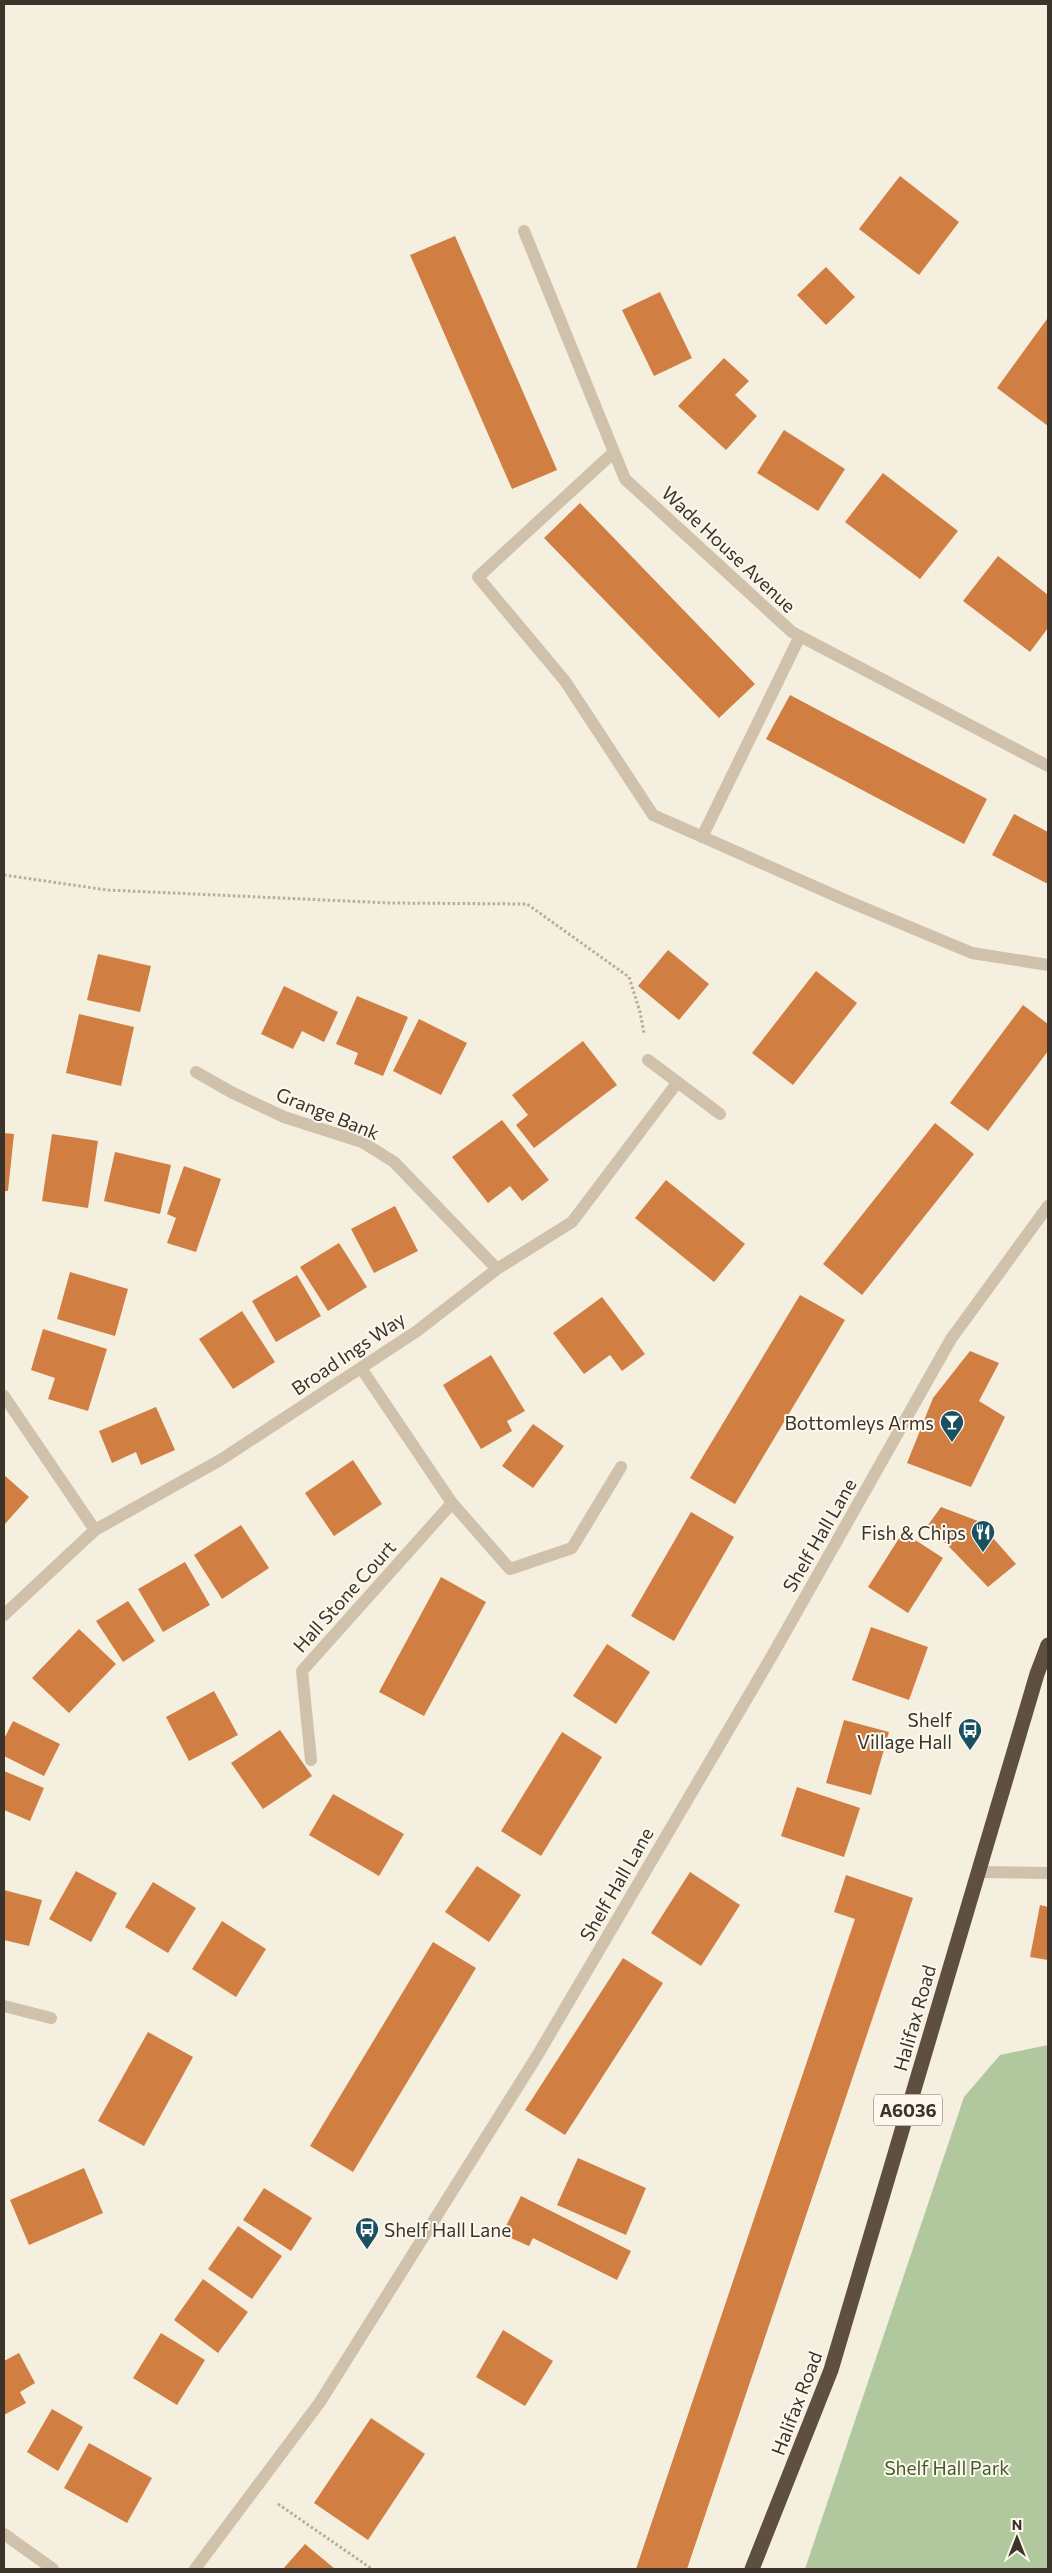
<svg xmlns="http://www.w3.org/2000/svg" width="1052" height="2573" viewBox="0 0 1052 2573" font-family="Commissioner,sans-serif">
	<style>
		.green { fill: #b1c79d }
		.building { fill: #d17e42 }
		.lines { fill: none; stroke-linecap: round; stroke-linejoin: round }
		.path { stroke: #bbac93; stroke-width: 3; stroke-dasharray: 2.5 2.5; stroke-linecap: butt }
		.minor { stroke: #cfc1aa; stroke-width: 12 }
		.highway { stroke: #5e4f40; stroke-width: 15 }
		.labels { text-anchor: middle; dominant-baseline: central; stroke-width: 4; stroke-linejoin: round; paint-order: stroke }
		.shield { fill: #fcf8ed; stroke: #766e64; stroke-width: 1 }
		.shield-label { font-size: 18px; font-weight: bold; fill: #3c332a }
		.street-label { font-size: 19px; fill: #3c332a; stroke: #fcf8ed }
		.poi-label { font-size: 19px; fill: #3c332a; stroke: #fcf8ed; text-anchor: end }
		.park-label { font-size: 19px; fill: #425d2b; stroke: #fcf8ed }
	</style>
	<rect width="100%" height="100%" fill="#f5efe0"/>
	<path class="green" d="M1048,2045V2569H805L964,2097L1000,2055Z"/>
	<path class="building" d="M900,176L959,222L919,275L859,229Z
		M455,236L557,470L512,489L410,255Z
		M826,267L855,297L826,325L797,295Z
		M660,292L692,358L654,376L622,310Z
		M1047,319L1048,320V426L997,388Z
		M724,358L749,381L735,395L757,416L726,450L678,406Z
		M784,430L845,469L818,511L757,473Z
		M883,473L958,531L920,579L845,522Z
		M580,503L755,684L719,718L544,538Z
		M998,556L1048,595V628L1030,652L963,601Z
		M790,695L987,799L964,844L766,739Z
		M1014,814L1048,832V884L992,855Z
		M668,950L709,984L679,1020L638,986Z
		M98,954L151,966L140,1012L87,1000Z
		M816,971L857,1003L793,1085L752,1053Z
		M284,986L338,1012L324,1042L302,1031L293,1049L261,1034Z
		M357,996L408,1017L383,1076L354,1064L358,1053L336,1044Z
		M1023,1005L1048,1024V1051L988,1131L950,1103Z
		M79,1014L134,1027L121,1086L66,1073Z
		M419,1019L467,1043L441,1095L393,1071Z
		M583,1041L617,1085L534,1148L516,1125L528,1115L512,1095Z
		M502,1120L549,1180L522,1201L510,1186L488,1203L452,1157Z
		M935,1123L974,1154L862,1295L823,1264Z
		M4,1133L14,1134L8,1191H4Z
		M52,1134L98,1141L88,1208L42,1201Z
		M115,1152L171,1165L160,1214L104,1201Z
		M184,1166L221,1179L196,1252L167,1243L176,1218L167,1214Z
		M666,1180L745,1244L714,1282L635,1218Z
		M395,1206L418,1251L374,1273L351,1229Z
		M339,1243L367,1287L328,1311L300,1267Z
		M70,1272L128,1289L115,1336L57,1319Z
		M297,1275L321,1316L276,1342L252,1301Z
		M800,1295L845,1320L735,1504L690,1478Z
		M602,1297L645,1354L622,1371L610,1355L584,1374L553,1333Z
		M242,1311L275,1362L233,1389L199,1339Z
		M43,1329L107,1349L88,1411L48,1399L55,1378L31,1370Z
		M970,1351L999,1363L979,1401L1005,1417L971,1487L907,1463L933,1398Z
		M491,1355L525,1411L507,1421L512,1431L481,1449L443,1385Z
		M156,1407L175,1450L141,1465L136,1452L112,1463L99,1431Z
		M533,1424L564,1446L533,1488L502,1466Z
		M353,1460L382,1504L334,1536L305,1493Z
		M4,1475L29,1497L4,1525Z
		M941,1507L978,1521L1016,1564L988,1587L928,1525Z
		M691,1512L734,1537L674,1641L631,1616Z
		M241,1525L269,1568L222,1599L194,1555Z
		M903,1532L943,1558L908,1613L868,1587Z
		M185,1562L210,1605L163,1632L138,1589Z
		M441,1577L486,1602L424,1716L379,1692Z
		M128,1601L155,1641L123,1662L96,1621Z
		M871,1627L928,1647L909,1700L852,1680Z
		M79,1629L116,1664L69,1713L32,1678Z
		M607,1644L650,1672L616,1724L573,1696Z
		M214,1691L238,1735L189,1761L166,1717Z
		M844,1720L889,1732L871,1795L826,1783Z
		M13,1721L60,1744L44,1776L4,1756V1739Z
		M280,1730L312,1776L263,1809L231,1763Z
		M562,1732L602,1757L541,1856L501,1831Z
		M4,1771L44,1788L30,1821L4,1810Z
		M797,1787L860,1808L844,1857L781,1836Z
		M333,1794L404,1834L379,1876L309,1835Z
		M477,1866L521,1895L489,1942L445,1912Z
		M76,1871L117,1893L91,1942L49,1919Z
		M690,1872L740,1905L701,1966L651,1933Z
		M846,1875L913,1898L687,2569H636L855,1919L834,1912Z
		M153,1882L196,1908L168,1953L125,1927Z
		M4,1890L42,1900L29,1946L4,1940Z
		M1040,1905L1048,1907V1960L1030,1957Z
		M222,1921L266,1949L236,1997L192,1969Z
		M433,1942L476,1968L353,2172L310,2146Z
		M623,1958L663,1983L565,2135L525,2110Z
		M148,2032L193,2057L144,2146L98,2121Z
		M578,2158L646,2188L626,2235L557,2205Z
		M84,2168L103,2213L29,2245L10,2200Z
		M264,2188L312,2218L291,2251L243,2220Z
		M521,2196L631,2251L617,2280L533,2238L529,2246L502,2234Z
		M238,2226L282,2256L252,2299L208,2269Z
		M203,2279L248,2312L218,2353L174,2320Z
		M503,2330L553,2361L525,2406L476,2377Z
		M161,2333L205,2360L177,2405L133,2378Z
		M19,2353L35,2383L20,2392L26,2403L4,2415V2361Z
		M52,2409L83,2427L58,2471L27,2452Z
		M371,2418L425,2454L368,2540L314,2503Z
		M89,2443L152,2478L127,2523L64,2488Z
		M305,2544L335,2569H283Z"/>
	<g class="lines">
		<path class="path" d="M4,875L107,890L390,903L527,904L629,977L640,1012L644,1033
			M278,2504L372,2569"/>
		<path class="minor" d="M524,231L625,479L792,632L1048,766
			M614,452L478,577L565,681L653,815L845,900L972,953L1048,965
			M702,837L800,636
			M648,1060L720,1114
			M196,1072L231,1092L284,1117L362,1142L394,1162L497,1269
			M361,1368L452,1503L510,1569L572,1548L621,1467
			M4,1396L95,1530
			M4,1615L95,1530L222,1459L417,1331L497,1269L572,1222L677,1083
			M311,1760L302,1671L452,1503
			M978,1872L1048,1873
			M4,2006L51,2018
			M4,2534L53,2569
			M195,2569L320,2402L537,2056L773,1654L951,1339L1048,1206"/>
		<path class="highway" d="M752,2569L831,2370L1037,1674L1048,1645"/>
	</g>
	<defs>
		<g id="bar-pin" transform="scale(1.25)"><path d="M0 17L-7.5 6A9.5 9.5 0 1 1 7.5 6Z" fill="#1a5162" stroke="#fcf8ed"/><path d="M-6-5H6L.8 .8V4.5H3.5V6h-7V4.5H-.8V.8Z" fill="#fff"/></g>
		<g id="restaurant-pin" transform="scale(1.25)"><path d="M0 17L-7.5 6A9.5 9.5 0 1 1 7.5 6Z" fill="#1a5162" stroke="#fcf8ed"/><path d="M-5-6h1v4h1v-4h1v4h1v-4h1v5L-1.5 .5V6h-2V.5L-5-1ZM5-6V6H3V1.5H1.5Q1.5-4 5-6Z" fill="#fff"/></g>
		<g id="bus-pin" transform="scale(1.25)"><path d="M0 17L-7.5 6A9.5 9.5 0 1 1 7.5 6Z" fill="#1a5162" stroke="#fcf8ed"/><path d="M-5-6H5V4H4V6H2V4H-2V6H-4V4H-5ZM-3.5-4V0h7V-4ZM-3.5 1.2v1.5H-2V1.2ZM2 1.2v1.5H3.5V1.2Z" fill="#fff"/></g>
	</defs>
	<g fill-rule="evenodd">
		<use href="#bar-pin" x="952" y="1422"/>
		<use href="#restaurant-pin" x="983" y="1532"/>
		<use href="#bus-pin" x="970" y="1730"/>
		<use href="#bus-pin" x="367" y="2229"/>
	</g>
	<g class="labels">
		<rect class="shield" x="874" y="2094.5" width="68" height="31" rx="4"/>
		<g class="shield-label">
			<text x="908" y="2110">A6036</text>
		</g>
		<g class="street-label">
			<text transform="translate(729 549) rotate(43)">Wade House Avenue</text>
			<text transform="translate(328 1113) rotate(22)">Grange Bank</text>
			<text transform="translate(348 1353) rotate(-34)">Broad Ings Way</text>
			<text transform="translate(819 1535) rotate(-60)">Shelf Hall Lane</text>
			<text transform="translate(344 1596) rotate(-48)">Hall Stone Court</text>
			<text transform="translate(616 1884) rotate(-60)">Shelf Hall Lane</text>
			<text transform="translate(914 2018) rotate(-74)">Halifax Road</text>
			<text transform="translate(796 2403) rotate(-69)">Halifax Road</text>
		</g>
		<g class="poi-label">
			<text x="934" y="1422">Bottomleys Arms</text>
			<text x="966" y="1532">Fish &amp; Chips</text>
			<text x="952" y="1719">Shelf<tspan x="952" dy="22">Village Hall</tspan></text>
			<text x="384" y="2229" text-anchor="start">Shelf Hall Lane</text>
		</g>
		<g class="park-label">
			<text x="947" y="2467">Shelf Hall Park</text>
		</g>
	</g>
	<rect width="1052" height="2573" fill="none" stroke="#3c332a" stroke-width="10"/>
	<g transform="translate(1017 2538)" stroke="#fcf8ed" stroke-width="4" paint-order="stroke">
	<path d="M0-4L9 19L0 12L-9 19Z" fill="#3c332a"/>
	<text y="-8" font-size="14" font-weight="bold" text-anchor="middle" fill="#3c332a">N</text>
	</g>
</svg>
